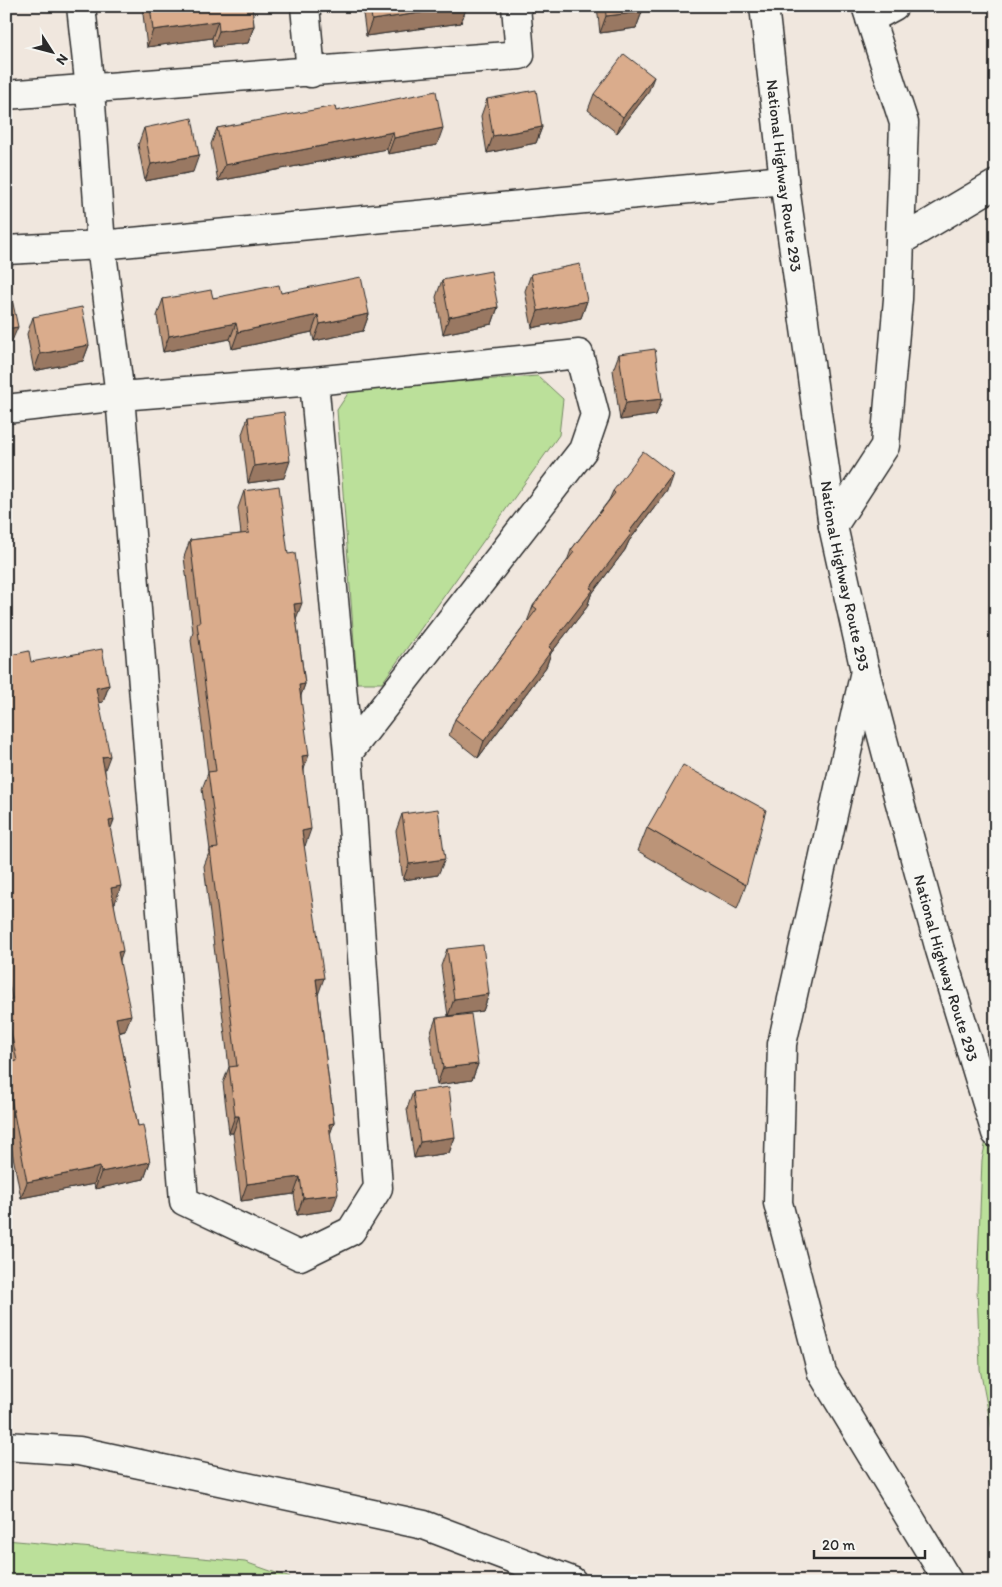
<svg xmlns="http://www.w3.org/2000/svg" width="1002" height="1587" viewBox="0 0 1002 1587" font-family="Itim,sans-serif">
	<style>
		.green { fill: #bbe09a; stroke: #738662 }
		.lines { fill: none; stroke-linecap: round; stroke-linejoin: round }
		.minor-casing { stroke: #2b2b2b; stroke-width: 31 }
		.highway-casing { stroke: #2b2b2b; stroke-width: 31 }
		.minor { stroke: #f6f6f2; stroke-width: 28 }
		.highway { stroke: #f6f6f2; stroke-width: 28 }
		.wall { fill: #bb9478; stroke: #2b2b2b }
		.shaded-wall { fill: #997862; stroke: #2b2b2b }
		.building { fill: #daac8c; stroke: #2b2b2b }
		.labels { text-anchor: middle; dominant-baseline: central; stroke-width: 5; stroke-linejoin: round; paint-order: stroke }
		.street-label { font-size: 16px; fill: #2b2b2b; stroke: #f6f6f2 }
	</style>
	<rect width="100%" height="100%" fill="#f0e7de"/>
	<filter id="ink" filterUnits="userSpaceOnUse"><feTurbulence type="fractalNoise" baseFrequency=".02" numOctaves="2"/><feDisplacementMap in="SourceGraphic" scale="10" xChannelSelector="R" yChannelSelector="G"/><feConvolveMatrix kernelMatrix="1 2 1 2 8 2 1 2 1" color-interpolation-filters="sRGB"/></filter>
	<g filter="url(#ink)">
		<path class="green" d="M538,376L563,399L559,435L382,683H357L337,410L351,389Z
			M996,1091V1452L980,1369L977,1289L982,1160Z
			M6,1540L245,1562L299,1581H6Z"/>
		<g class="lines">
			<g class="minor-casing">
				<path id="minor" d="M81,6L90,90L101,245L120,396L184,1201L300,1256L351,1231L378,1188L348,753L314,381
					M305,6L311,73
					M870,19L894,6
					M6,95L520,55L516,6
					M900,241L996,184
					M6,250L101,245L784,180
					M6,409L120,396L314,381L579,354L595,415L583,450L348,753
					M833,526L885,446L898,299L904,123L866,6
					M865,671L782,1044L778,1203L822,1373L948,1581
					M6,1446L79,1451L424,1525L572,1581"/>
			</g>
			<g class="highway-casing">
				<g id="highway">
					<path id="s1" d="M764,6L784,180L833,526L865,671L892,774L940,950L996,1133"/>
				</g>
			</g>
			<use href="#minor" class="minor"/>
			<use href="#highway" class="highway"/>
		</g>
		<path class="wall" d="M142,6H252L254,26L248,43L213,47L212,38L147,47Z
			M362,6H467L461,23L366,36Z
			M597,6H641L642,12L636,28L600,33Z
			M648,93L617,133L588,110L594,94Z
			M487,99L542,127L536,143L487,153L481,116Z
			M336,111L437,145L388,154L387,149L218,181L211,144L217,128Z
			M144,128L193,172L145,181L138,145Z
			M531,274L587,301L581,318L532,328L525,291Z
			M442,280L498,307L492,324L443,334L436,297Z
			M281,293L369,314L363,331L314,341L312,332L232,349L230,339L163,352L157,316L163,299L213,298Z
			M33,317L89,345L83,361L34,371L27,334Z
			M619,354L662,399L656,415L620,420L613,370Z
			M248,417L284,478L248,483L242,434Z
			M244,491L296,618L305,684L301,695L304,769L305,846H304L318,995L334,1123L330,1133L332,1210L297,1215L294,1194L241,1201L233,1133H229L223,1083L229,1067L204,866L210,850L202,789L208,773L191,640L193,632L184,557L190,540L241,534L238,508Z
			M613,491H667L629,541L625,550L591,595L587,607L551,653L546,667L478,758L449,735L455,719L527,622L533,606L567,561L571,550L609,500Z
			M6,656L109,685L103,702L99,703L110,830L115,903H114L120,960L125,1031L119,1033L138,1126L150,1162L144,1179L95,1189L94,1184L21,1198L6,1120V1063H8L6,1056Z
			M402,814L438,875L403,880L396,831Z
			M647,828L746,885L737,909L638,851Z
			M447,949L489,994L483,1011L448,1016L441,966Z
			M436,1018L478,1064L472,1080L437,1085L430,1035Z
			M413,1092L455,1137L449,1153L414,1158L407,1109Z"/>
		<path class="shaded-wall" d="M467,6L461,23L366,36L372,20Z
			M642,12L636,28L600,33L606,16Z
			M218,21L212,38L147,47L153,30Z
			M254,26L248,43L213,47L219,31Z
			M654,77L648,93L617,133L623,117Z
			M542,127L536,143L487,153L493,136Z
			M443,128L437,145L388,154L394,138Z
			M393,132L387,149L218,181L225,165Z
			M199,155L193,172L145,181L151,164Z
			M587,301L581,318L532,328L538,311Z
			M498,307L492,324L443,334L449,317Z
			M369,314L363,331L314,341L320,324Z
			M318,315L312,332L232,349L238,332Z
			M236,323L230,339L163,352L169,336Z
			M18,327L11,343L6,344V329Z
			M89,345L83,361L34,371L40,354Z
			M662,399L656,415L620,420L626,403Z
			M290,461L284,478L248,483L254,466Z
			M673,474L667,491L629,541L625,550L591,595L587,607L551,653L546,667L478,758L484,741L629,532Z
			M302,603L296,619L294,604Z
			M305,684L299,701V685Z
			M109,685L103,702L90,704L96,688Z
			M309,755L303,772L302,756Z
			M110,756L104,772L102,757Z
			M114,820L108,836L109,821Z
			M311,829L305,846L296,847L302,831Z
			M445,859L438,875L403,880L409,864Z
			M121,886L115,903L105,905L111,888Z
			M123,951L117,968L118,952Z
			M324,978L318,995L316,979Z
			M489,994L483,1011L448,1016L454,999Z
			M131,1015L125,1031L110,1034L116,1018Z
			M478,1064L472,1080L437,1085L443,1068Z
			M235,1116H239L233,1133H229Z
			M334,1123L328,1140L329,1124Z
			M455,1137L449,1153L414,1158L420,1142Z
			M150,1162L144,1179L95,1189L101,1172Z
			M100,1167L94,1184L21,1198L27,1182Z
			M300,1177L294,1194L241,1201L247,1184Z
			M338,1194L332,1210L297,1215L303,1198Z"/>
		<path class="building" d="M150,6H252L254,26L219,31L218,21L153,30Z
			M370,6H467L372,20Z
			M605,6H641L642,12L606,16Z
			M624,54L654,77L623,117L594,94Z
			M536,90L542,127L493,136L487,99Z
			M436,91L443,128L394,138L393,132L225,165L217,128L335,106L336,111Z
			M192,118L199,155L151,164L144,128Z
			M580,264L587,301L538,311L531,274Z
			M491,271L498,307L449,317L442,280Z
			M361,277L369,314L320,324L318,315L238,332L236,323L169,336L163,299L211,290L213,298L279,285L281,293Z
			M10,290L18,327L6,329V291Z
			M82,307L89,345L40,354L33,317Z
			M655,349L662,399L626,403L619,354Z
			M284,412L290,461L254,466L248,417Z
			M643,451L673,474L629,532L631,534L590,588L593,590L549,647L552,650L484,741L455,719L537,609L533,606L574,552L571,550L615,493L613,491Z
			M279,486L288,554L295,553L302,603L294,604L305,684L299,685L309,755L302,756L311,829L302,831L324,978L316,979L334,1123L329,1124L338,1194L303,1198L300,1177L247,1184L239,1116H235L229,1067L237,1066L210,849L218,848L208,772L216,771L197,623H200L190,540L249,533L244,491Z
			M102,649L109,685L96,688L110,756L102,757L114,820L109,821L121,886L111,888L123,951L118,952L131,1015L116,1018L138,1126L143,1125L150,1162L101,1172L100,1167L27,1182L6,1072V1063L17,1061L6,1008V1000L12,999L6,966V932H9L6,920V656L29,651L31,662Z
			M683,765L766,810L746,885L647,828Z
			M438,809L445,859L409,864L402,814Z
			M483,945L489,994L454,999L447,949Z
			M471,1014L478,1064L443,1068L436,1018Z
			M449,1087L455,1137L420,1142L413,1092Z"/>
	</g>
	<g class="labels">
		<g class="street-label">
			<text stroke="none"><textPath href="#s1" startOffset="171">National Highway Route 293</textPath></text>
			<text stroke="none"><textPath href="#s1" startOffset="576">National Highway Route 293</textPath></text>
			<text stroke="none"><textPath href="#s1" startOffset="981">National Highway Route 293</textPath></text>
		</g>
	</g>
	<rect width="1002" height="1587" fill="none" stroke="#f6f6f2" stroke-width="25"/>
	<rect x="12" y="12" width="977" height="1562" fill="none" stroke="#2b2b2b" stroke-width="2" filter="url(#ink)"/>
	<g transform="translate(52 52) rotate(126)" stroke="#f6f6f2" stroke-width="4" paint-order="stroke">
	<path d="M0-4L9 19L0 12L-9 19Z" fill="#2b2b2b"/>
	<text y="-8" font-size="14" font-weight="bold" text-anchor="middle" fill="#2b2b2b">N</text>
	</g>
	<path d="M814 1550v8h111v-8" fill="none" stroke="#2b2b2b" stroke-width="2.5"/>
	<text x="822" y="1550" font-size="15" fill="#2b2b2b" stroke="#f6f6f2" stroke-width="4" paint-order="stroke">20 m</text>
</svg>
